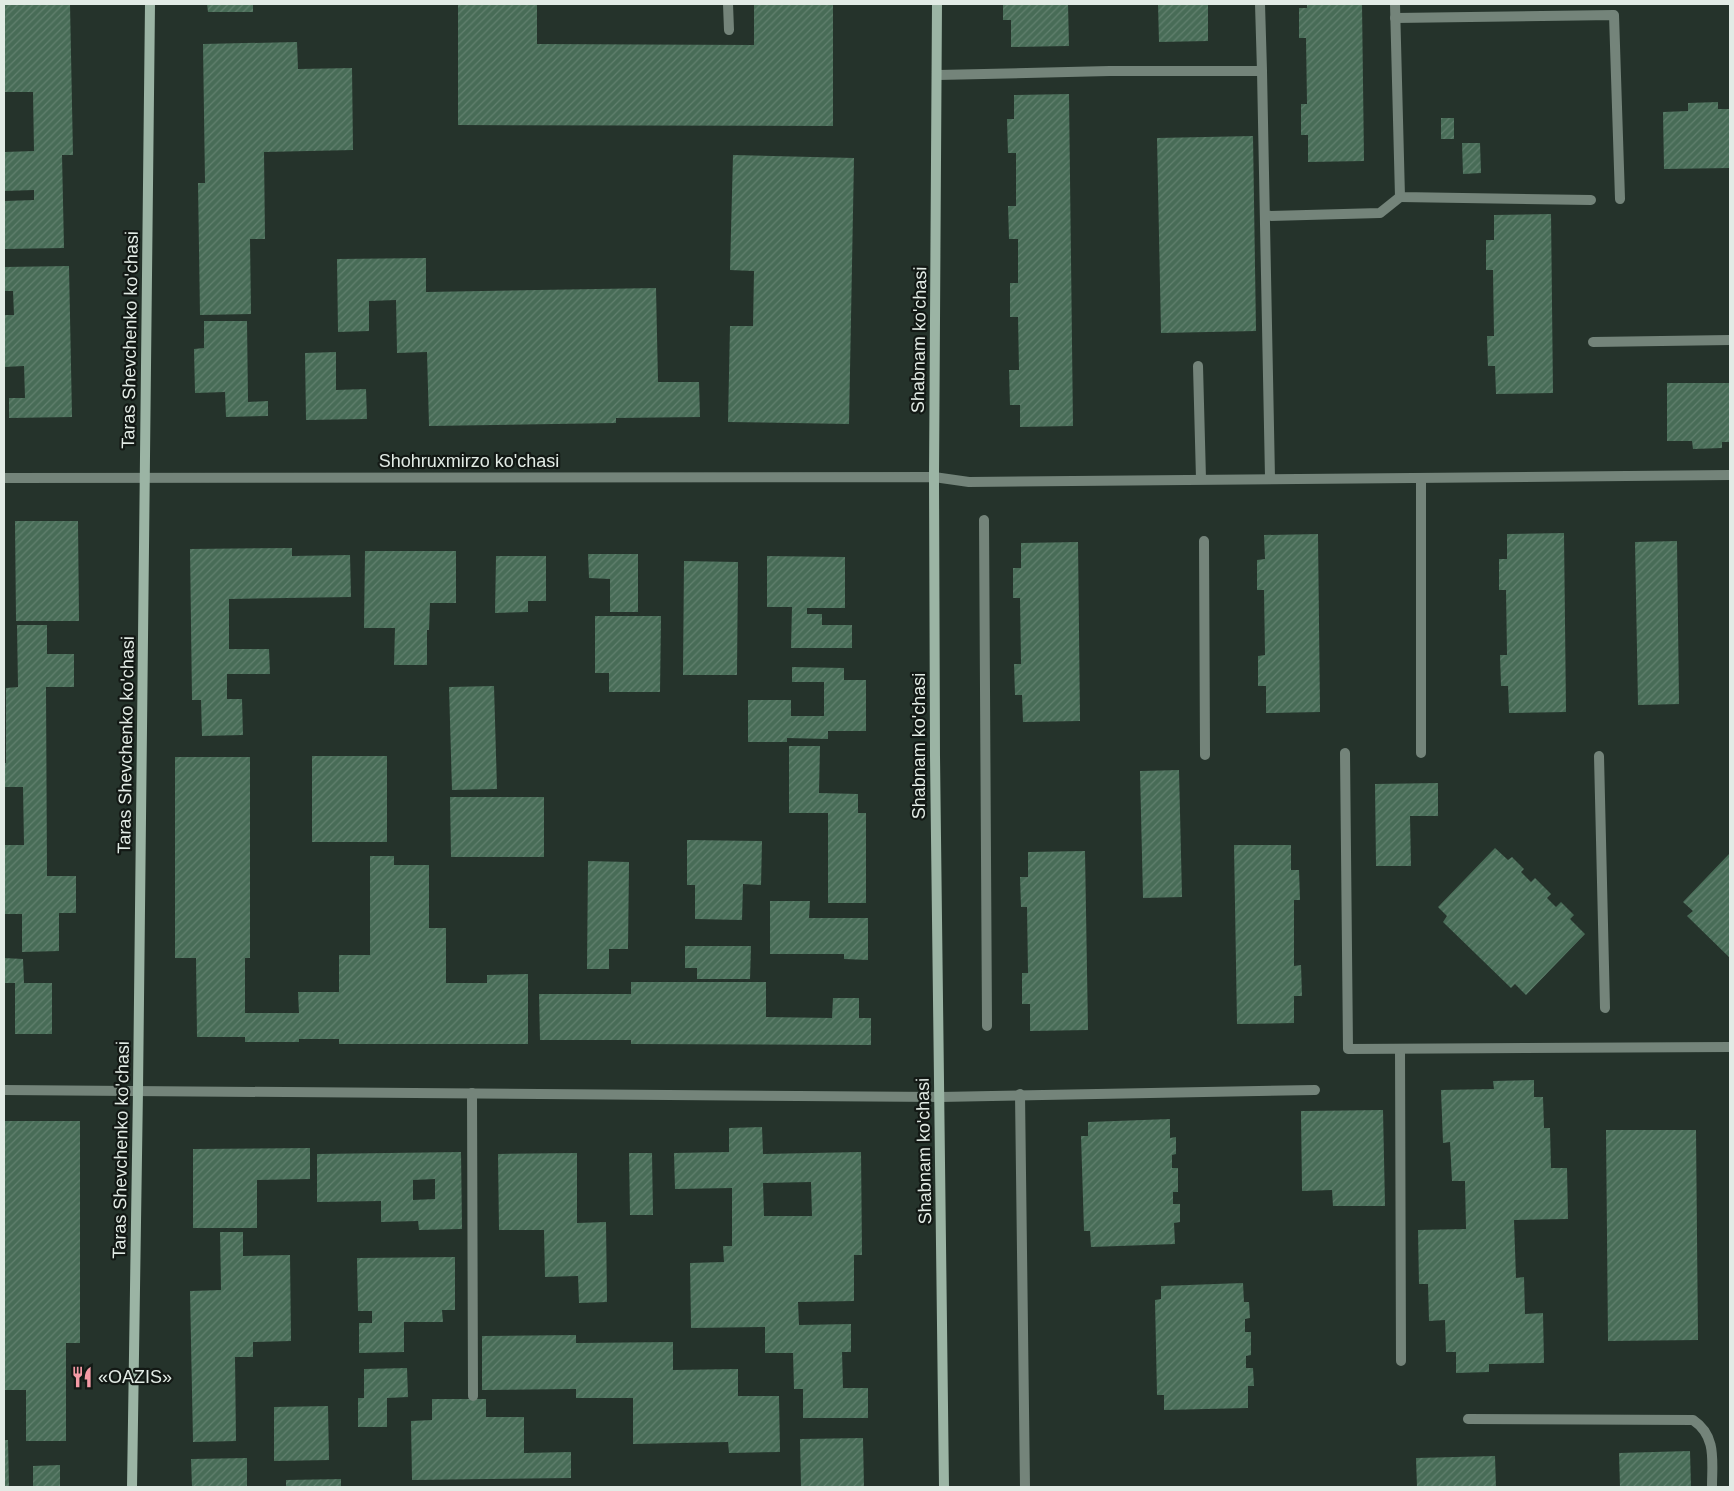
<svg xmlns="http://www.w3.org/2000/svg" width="1734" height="1491" viewBox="0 0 1734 1491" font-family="Helvetica,sans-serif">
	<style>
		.building { fill: url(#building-hatch); fill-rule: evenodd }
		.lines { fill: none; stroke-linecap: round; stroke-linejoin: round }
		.lane { stroke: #74847a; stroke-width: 10 }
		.street { stroke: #74847a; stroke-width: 10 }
		.secondary { stroke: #9bb4a4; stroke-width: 10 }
		.labels { text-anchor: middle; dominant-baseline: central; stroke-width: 4.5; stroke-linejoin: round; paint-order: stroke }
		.street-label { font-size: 18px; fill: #e2ebe5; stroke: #131915 }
		.poi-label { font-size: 18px; fill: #e2ebe5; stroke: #131915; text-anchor: start }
	</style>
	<defs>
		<pattern id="building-hatch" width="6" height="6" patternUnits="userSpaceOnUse" patternTransform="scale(1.25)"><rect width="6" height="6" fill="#486c57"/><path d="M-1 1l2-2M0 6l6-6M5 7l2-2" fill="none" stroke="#62816f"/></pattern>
	</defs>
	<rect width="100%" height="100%" fill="#25332b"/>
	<path class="building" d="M4,4H70L73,155H62L64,248L4,249V201L34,200V190L4,191V152L34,151L33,92H4Z
		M207,4H253V12H208Z
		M458,4H537V44L754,45V4H833V126L458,125Z
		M1003,4H1068L1069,46L1011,47V20H1003Z
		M1158,4H1208V41L1159,42Z
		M1307,4H1362L1364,161L1308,162V135H1301V104H1307L1306,38H1299V8H1307Z
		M297,42L298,69L352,68L353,150L264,152L265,239H250L251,314L200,315L198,183H205L203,44Z
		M1069,94L1073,426L1020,427V405H1010L1009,370H1019L1018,317H1010V283H1018V239H1009L1008,206H1016V153H1008L1007,119H1014V95Z
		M1718,102V109H1730V168L1664,169L1663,112L1688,111V103Z
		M1441,118H1454V139H1441Z
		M1253,136L1256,331L1161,333L1157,138Z
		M1462,143H1480L1481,173L1463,174Z
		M733,155L854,158L849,424L728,422L730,326H753L754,271L730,270Z
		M1551,214L1553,393L1496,394L1495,366H1488L1487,336H1494L1493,270H1486V240H1494V215Z
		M426,258V292L656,288L658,382H699L700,417L616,418V423L429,426L427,352L397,353L396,300L369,301V331L338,332L337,259Z
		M69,266L72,417L9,418V398H25L24,366L4,367V315H14L13,291H4V267Z
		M204,321H247L248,402L268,401V416L226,417L225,392L195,393L194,349L204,348Z
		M336,352V390L366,389L367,419L306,420L305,353Z
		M1667,383H1730V442H1722V448L1693,449L1692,441H1667Z
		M15,521H78L79,621H16Z
		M1564,533L1566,712L1509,713L1508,686H1501L1500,655H1507L1506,590H1499V559H1507V534Z
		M1318,534L1320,712L1266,713V686H1258V656L1265,655L1264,590H1257V560L1265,559L1264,535Z
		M1677,541L1679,704L1638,705L1635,542Z
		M1078,542L1080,721L1023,722L1022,695H1015L1014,664H1021L1020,598H1013V568H1021V543Z
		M292,548V556L350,555L351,597L229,599V649H269L270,674H227V699H242L243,735L202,736L201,700H192L190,549Z
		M365,551H456V603H430L429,630H427V665H394L395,628H364Z
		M588,554H638V612H610V579L589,578Z
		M496,556H546V601H528V612L495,613Z
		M767,556L845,557V608H807V614H822V625H852V648H791L792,607H767Z
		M684,561L738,562L737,675H683Z
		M595,616H661L660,692H609V673H595Z
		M17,625H47V654H74V687H46L47,876H76V913H59V951L22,952V914H4V845H24L23,787H4V763H6V688L18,687Z
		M792,667L844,668V680H866V731H828V739L787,738V742H748V700H791V716H824V682H792Z
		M494,686L497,789L452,790L449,687Z
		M789,746H820L819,793L858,794V813H866V903H828V813H789Z
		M312,756H387V842H312Z
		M175,757H250V958H245V1013H299L298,992H339V955H370V856H394V865H429V928H446V983H487V975L528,974V1044H339V1039H299V1042H245V1037H197L196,958H175Z
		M1179,770L1182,897L1143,898L1140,771Z
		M1438,783V816H1410L1411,866H1376L1375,784Z
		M450,797H544V857H451Z
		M687,840L762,841L761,885L743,884L742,920L695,919V885H687Z
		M1234,845H1291V870H1299L1300,900H1294V966L1301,965L1302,996H1294V1023L1237,1024Z
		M1495,848L1508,860L1512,857L1524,869L1521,872L1531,882L1535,878L1551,894L1547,898L1556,907L1561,902L1574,915L1570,919L1585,934L1526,995L1515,984L1511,988L1443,922L1447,916L1438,907Z
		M1085,851L1088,1030L1030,1031V1004H1022V973H1028L1027,907H1021L1020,877H1028V852Z
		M1730,853V958L1687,916L1693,911L1683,902Z
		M588,861L629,862L628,949H609V969H587Z
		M770,901H810L809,918H868V960L844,959V954H770Z
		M685,946H751L750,979H697V968H685Z
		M4,958L23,959L24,983H52V1034H15V983H4Z
		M631,982H766V1017L832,1018L833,998H859V1018H871V1045L631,1044V1040H540L539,994H631Z
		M1534,1080V1097H1543L1544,1128H1550L1551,1168H1567L1568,1219L1514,1220L1516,1278L1524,1277L1525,1314L1543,1313L1544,1363L1489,1364V1372L1456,1373V1352H1446L1445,1320L1429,1321L1428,1284H1419L1418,1230L1466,1229L1465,1181H1452L1450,1142L1443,1143L1441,1090L1494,1089L1493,1081Z
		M1383,1110L1385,1206H1333L1332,1190L1302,1191L1301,1111Z
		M1170,1119V1138L1176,1137V1154L1172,1155V1168H1178V1192H1173V1204H1180V1222L1174,1223L1175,1244L1091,1247L1090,1231H1084L1081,1136H1088V1122Z
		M4,1121H80V1343H66V1441H26V1390H4Z
		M762,1127L763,1154L861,1152L862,1255H854V1301L798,1302L799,1325L851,1324V1352H842L843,1388H868V1418H803V1389H794L793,1353H765V1327L691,1328L690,1263L724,1262L723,1246H732V1188L675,1189L674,1153L729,1152V1128ZM811,1182L812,1216H764L763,1183Z
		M1606,1130H1696L1698,1340L1608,1341Z
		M310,1148V1179L257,1180V1228H193V1149Z
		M461,1152L462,1229L419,1230L418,1221L381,1222V1201L317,1202V1154ZM435,1179V1199L413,1200V1180Z
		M577,1153V1223L606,1222L607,1302L579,1303L578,1276L545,1277L544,1230H499L498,1154Z
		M629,1153H652L653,1215H630Z
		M220,1232H243V1256L290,1255L291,1341L253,1342V1357H235L236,1441L193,1442L190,1291L221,1290Z
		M455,1257V1310H442L443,1322H404V1352L359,1353V1323H372V1311H358L357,1258Z
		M1243,1283L1244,1302H1249L1250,1318L1245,1319V1332H1251V1355L1246,1356V1368H1253L1254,1386H1248V1408L1164,1410V1395H1157L1155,1300L1161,1299V1286Z
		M576,1335V1343L673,1342V1370L738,1369V1396H779L780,1452L729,1453L728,1442L633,1444V1398H576V1389L482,1390V1336Z
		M407,1368L408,1397L387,1398V1427H358V1398H364V1369Z
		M432,1399H486V1417H524V1453L571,1452V1478L412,1480L411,1421L432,1420Z
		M328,1406L329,1460L274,1461V1407Z
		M863,1438L864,1487H801L800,1439Z
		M4,1440H8L9,1487H4Z
		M1690,1451L1691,1487H1620L1619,1453Z
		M1495,1456L1496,1487H1417L1416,1458Z
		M247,1458V1487H192L191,1459Z
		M60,1465V1487H33V1466Z
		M341,1479V1487H286V1480Z"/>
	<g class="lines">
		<path class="lane" d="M728,4L729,30
			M1395,18L1614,15L1620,199
			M1266,216L1380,213L1400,197
			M1198,366L1201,479
			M1421,478V753
			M984,520L987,1026
			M1204,541L1205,755
			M1599,756L1605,1008
			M1400,1049L1401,1361
			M472,1093L473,1396
			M1020,1094L1025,1487
			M1468,1419L1693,1420C1717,1436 1712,1461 1712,1487"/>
		<path class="street" d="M1260,4L1262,71
			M1395,4L1400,197L1591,200
			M938,75L1110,71H1262L1270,478
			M1593,342L1730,340
			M4,478L934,477L969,482L1730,475
			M1345,753L1348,1049L1730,1047
			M4,1090L940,1097L1315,1090"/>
		<path class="secondary" d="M937,4L934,477L935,756L944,1487
			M132,1487L138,1090L150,4"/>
	</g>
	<defs>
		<g id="restaurant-bare" transform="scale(1.725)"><path d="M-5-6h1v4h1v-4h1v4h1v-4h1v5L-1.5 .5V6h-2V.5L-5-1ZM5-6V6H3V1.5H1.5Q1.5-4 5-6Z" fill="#f49aa5" stroke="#131915" stroke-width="2.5" paint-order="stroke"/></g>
	</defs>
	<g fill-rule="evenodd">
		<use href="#restaurant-bare" x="82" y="1377"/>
	</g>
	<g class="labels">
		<g class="street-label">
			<text transform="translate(130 340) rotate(-89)">Taras Shevchenko ko'chasi</text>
			<text transform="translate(919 340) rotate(-89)">Shabnam ko'chasi</text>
			<text x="469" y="461">Shohruxmirzo ko'chasi</text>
			<text transform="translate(126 745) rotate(-89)">Taras Shevchenko ko'chasi</text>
			<text transform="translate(919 746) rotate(-90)">Shabnam ko'chasi</text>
			<text transform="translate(121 1150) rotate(-89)">Taras Shevchenko ko'chasi</text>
			<text transform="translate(924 1151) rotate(-91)">Shabnam ko'chasi</text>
		</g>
		<g class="poi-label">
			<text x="98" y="1377">«OAZIS»</text>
		</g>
	</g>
	<rect width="1734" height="1491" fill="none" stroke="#e2ebe5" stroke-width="10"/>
</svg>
